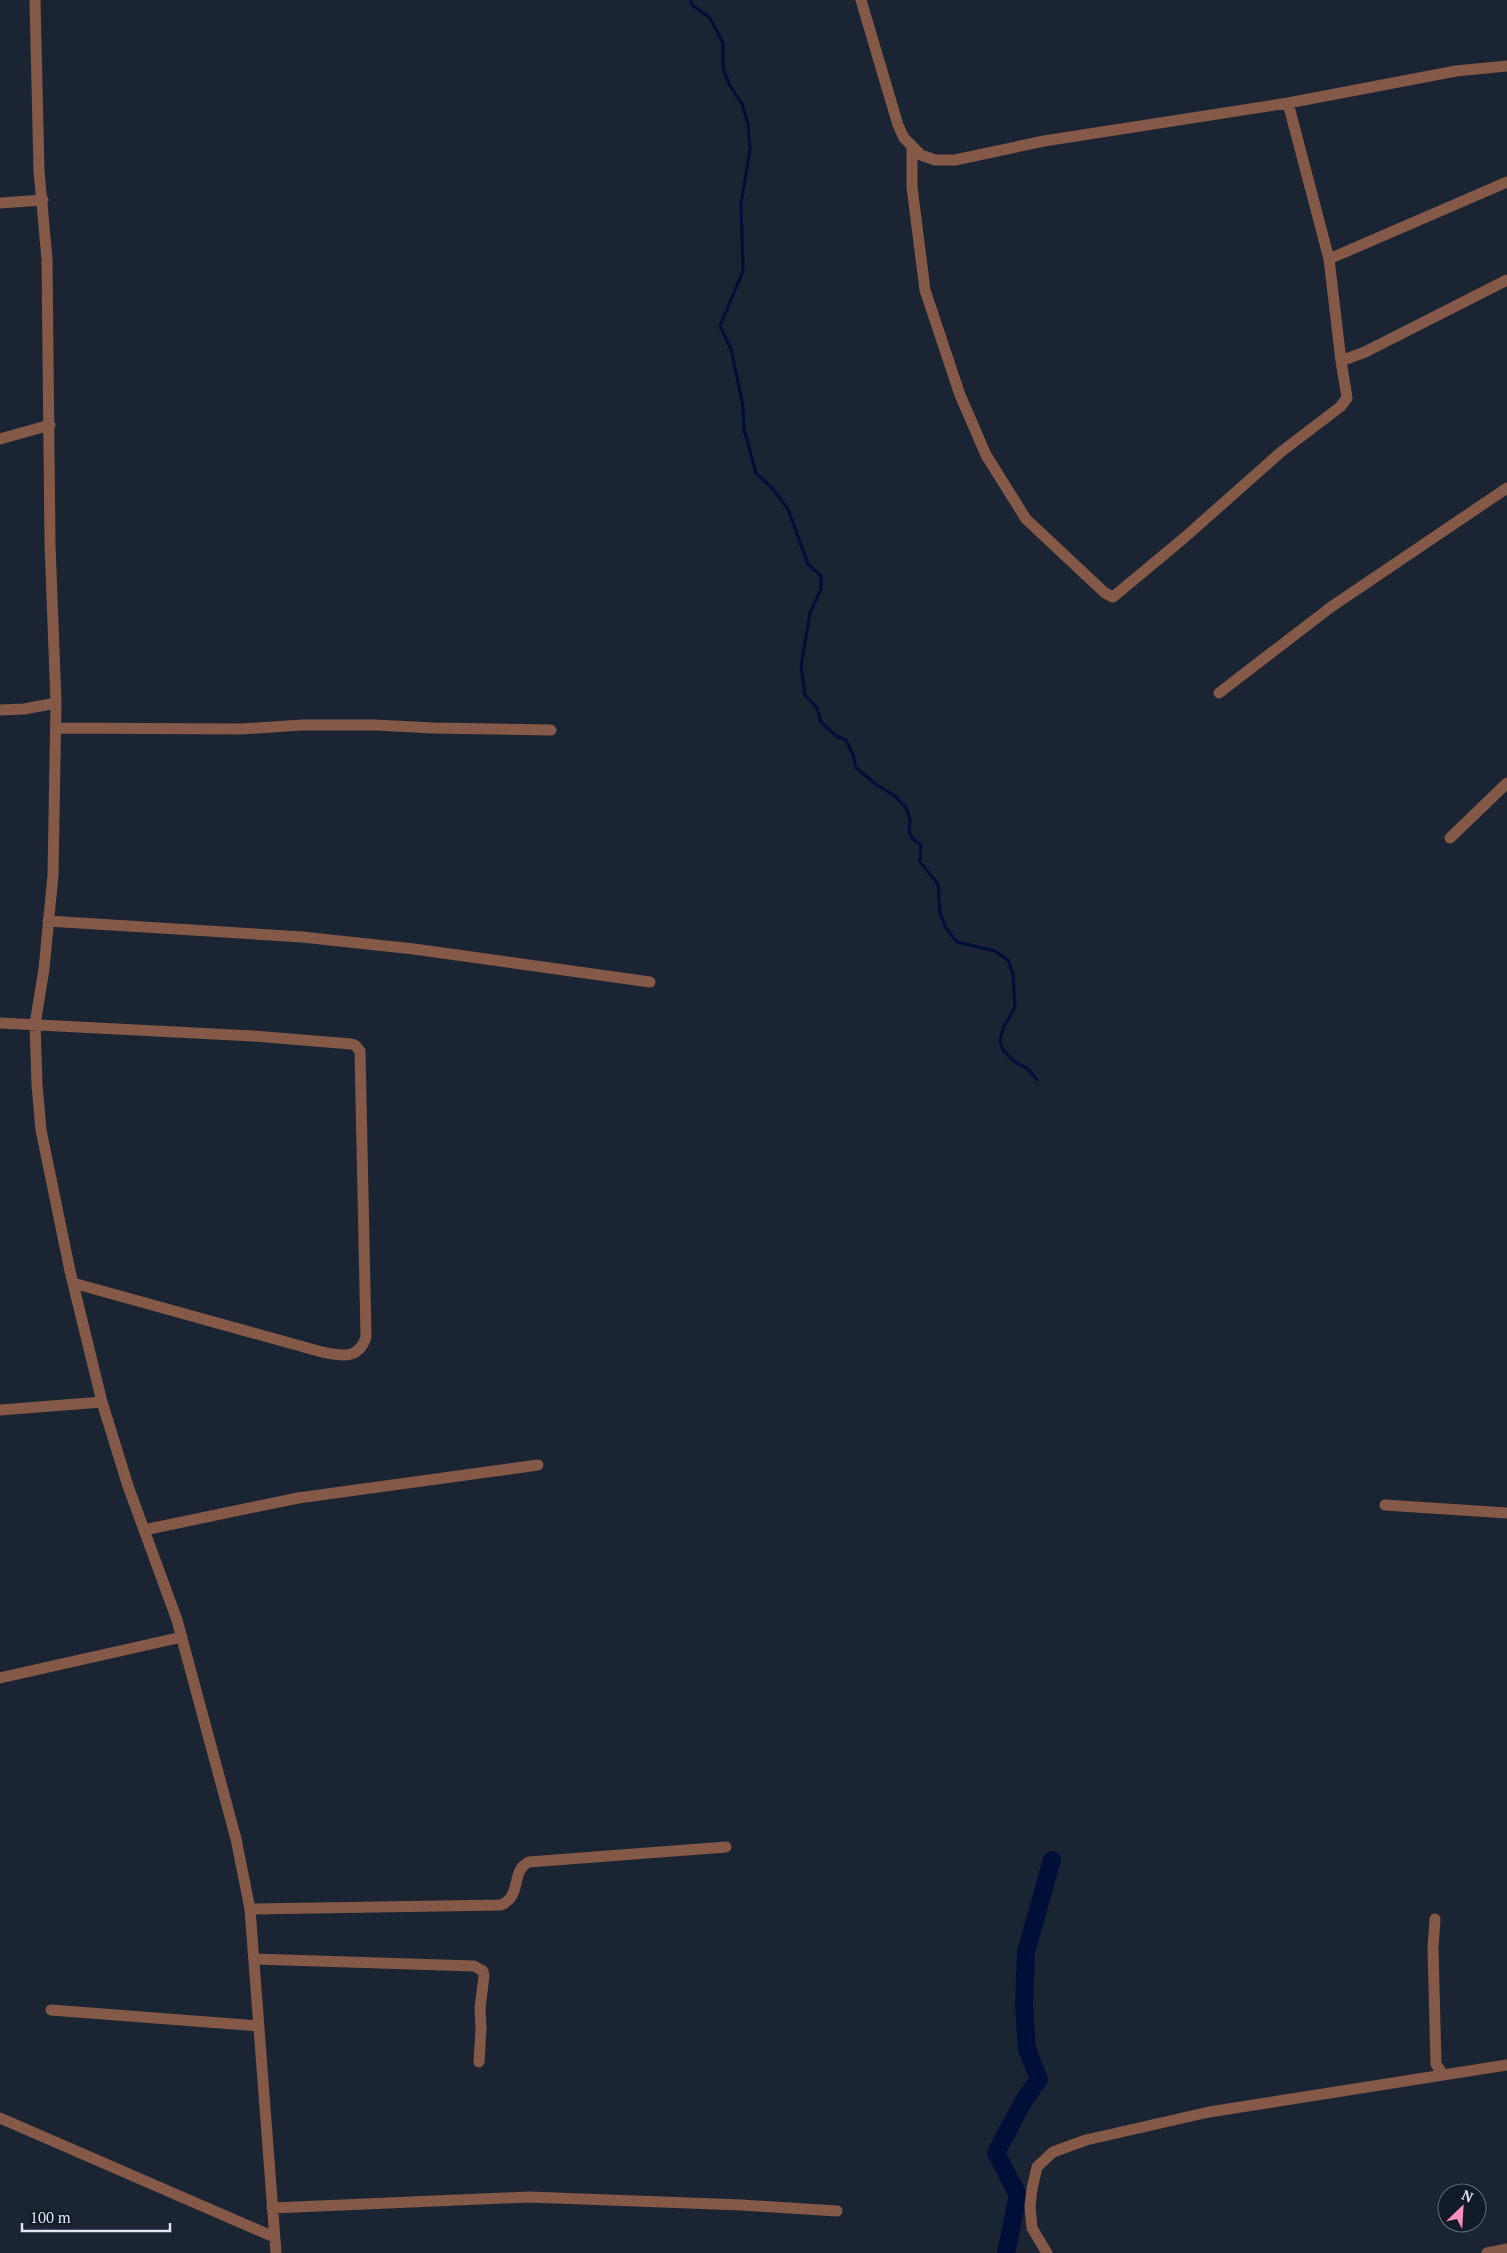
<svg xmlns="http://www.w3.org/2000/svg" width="1507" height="2253" viewBox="0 0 1507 2253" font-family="'PT Serif',serif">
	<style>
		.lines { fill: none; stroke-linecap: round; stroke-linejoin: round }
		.stream { stroke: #000f38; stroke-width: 3 }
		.river { stroke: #000f38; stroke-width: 18 }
		.minor { stroke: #855947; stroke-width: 11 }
	</style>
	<rect width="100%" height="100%" fill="#1a2432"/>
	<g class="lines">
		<path class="stream" d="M691,0V4L710,18L723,43V68L729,84L742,104L748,124L750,150L741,204L743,271L720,326L731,349L743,406L744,429L756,473L772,488L788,509L808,564L821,576V589L810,613L801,666L805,695L817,708L821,722L836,736L846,740L853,755L856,768L877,785L895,796L906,808L910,819L909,832L913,839L921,845L920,862L938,884L940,913L946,928L957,942L995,951L1008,960L1013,974L1015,1007L1003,1028L1000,1041L1003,1050L1015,1062L1027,1068L1037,1080"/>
		<path class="river" d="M1006,2253L1018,2195L996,2153L1023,2102L1039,2079L1027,2049L1024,2004L1026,1952L1052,1860"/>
		<path class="minor" d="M35,0L39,171L47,259L50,544L56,703L53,875L44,969L35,1024L37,1085L41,1130L70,1271L102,1402L128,1486L177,1620L236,1839L250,1909L276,2253
			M861,0L898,125L904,138L921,155L935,160H955L1044,141L1288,103L1456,71L1507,66
			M1288,103L1329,259
			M912,147V187L925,290L960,395L986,455L1026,519L1105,593L1113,597L1184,538L1281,452L1340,407L1347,398L1341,361L1365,352L1507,280
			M0,203L43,200
			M1341,361L1329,259L1507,182
			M0,439L50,425
			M1219,693L1331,607L1507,488
			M0,710L24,709L56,703
			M56,728L241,729L302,725H375L433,728L551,730
			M1450,838L1507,783
			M48,921L302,937L414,949L650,982
			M0,1023L253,1036L351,1044L355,1045L360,1051L366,1337C359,1360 341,1356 322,1352L73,1283
			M0,1410L102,1402
			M1385,1505L1507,1513
			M144,1530L298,1498L538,1465
			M0,1678L182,1637
			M250,1909L501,1905C523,1896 510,1870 529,1862L726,1847
			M1435,1919L1433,1948L1436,2064L1443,2075
			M254,1959L474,1966L483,1971L484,1976L480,2008L481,2029L479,2062
			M51,2010L259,2026
			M0,2118L274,2237
			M272,2208L529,2197L742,2205L837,2211
			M1047,2253L1032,2228L1030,2206L1032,2189L1037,2167L1053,2152L1086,2140L1209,2112L1507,2065
			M1487,2253L1507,2249"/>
	</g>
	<g transform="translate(1462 2208) rotate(25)"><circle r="24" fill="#111b27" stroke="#646d77"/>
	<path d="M0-4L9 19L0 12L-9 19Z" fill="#fe8ebd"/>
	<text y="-8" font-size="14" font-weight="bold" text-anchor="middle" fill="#e0e7f0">N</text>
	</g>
	<path d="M22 2223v8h148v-8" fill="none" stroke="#e0e7f0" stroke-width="2.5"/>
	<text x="30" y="2223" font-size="15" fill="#e0e7f0" stroke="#111b27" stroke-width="4" paint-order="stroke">100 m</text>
</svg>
